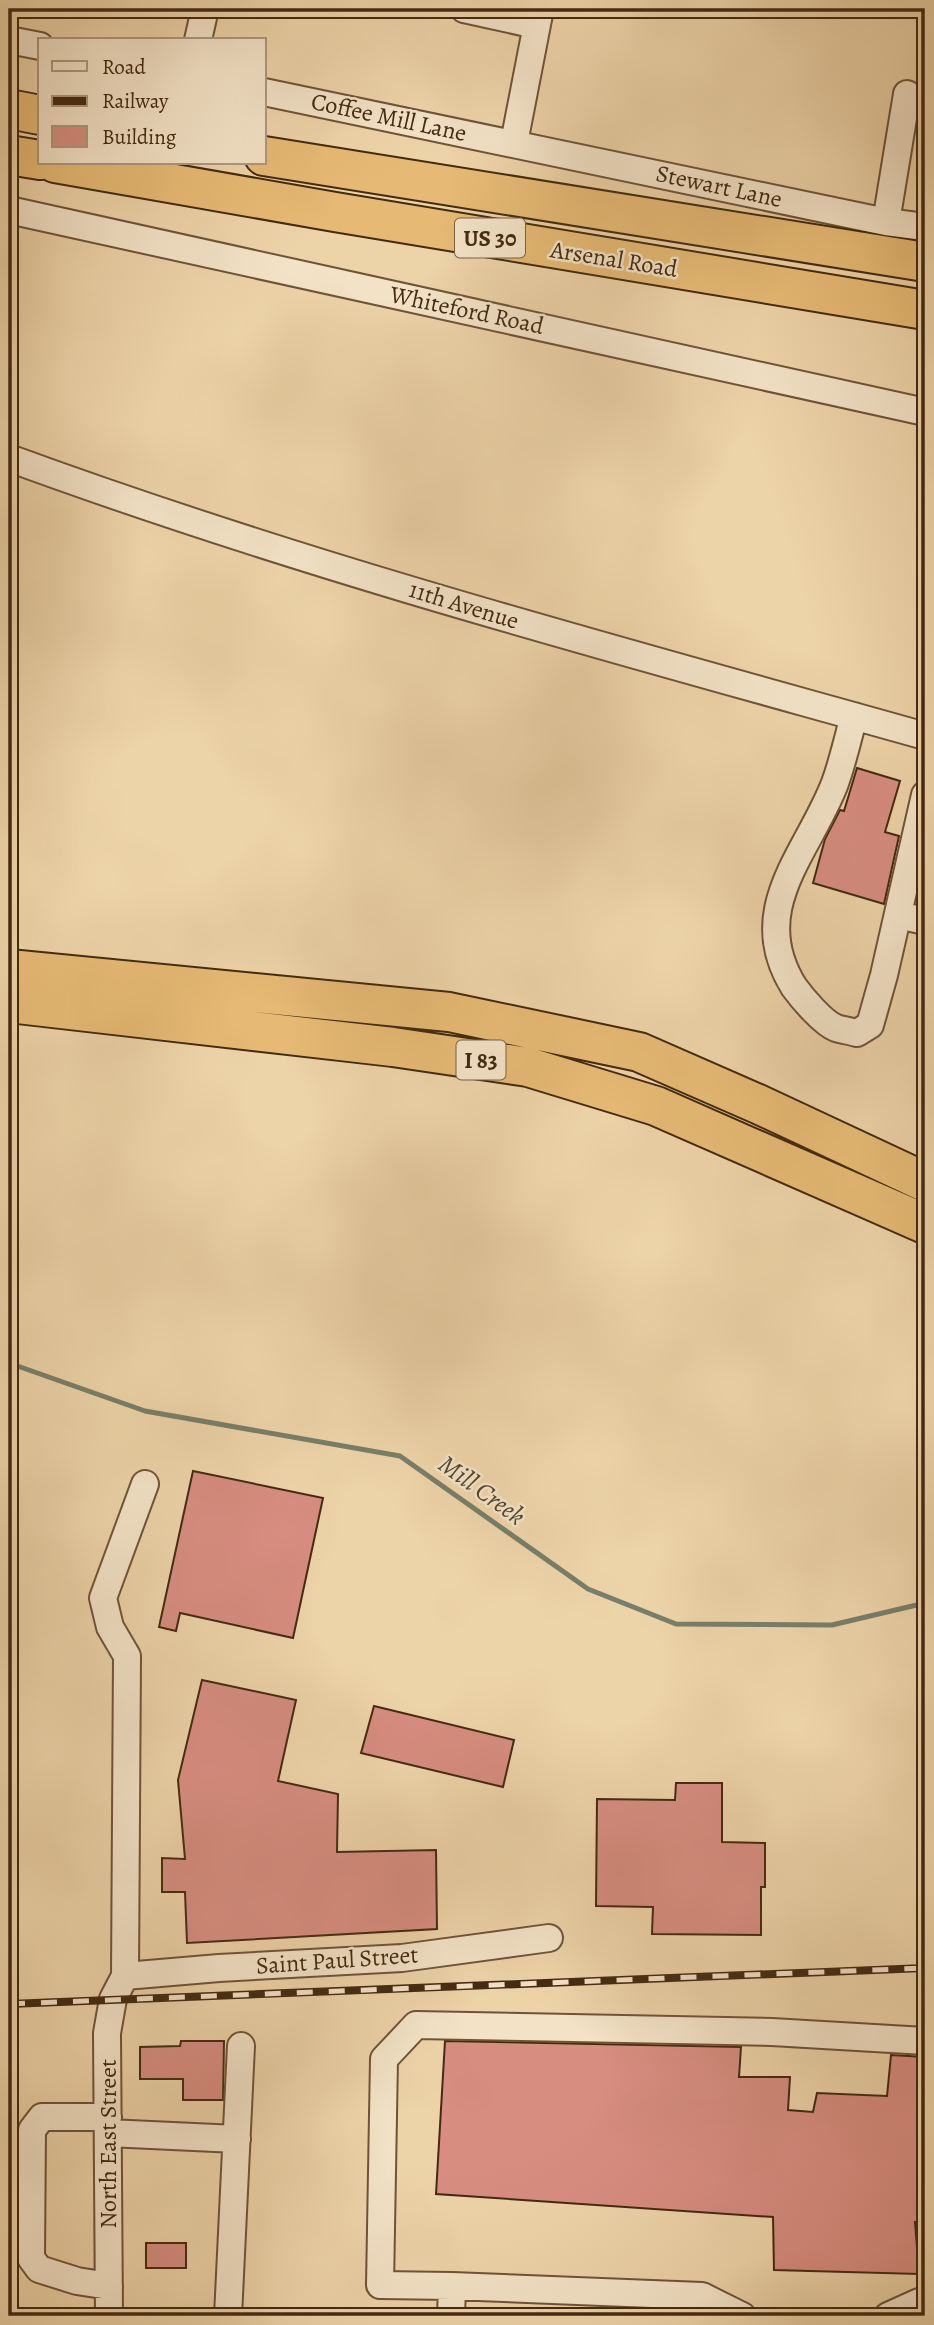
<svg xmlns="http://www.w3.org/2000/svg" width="934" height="2325" viewBox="0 0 934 2325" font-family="Alegreya,serif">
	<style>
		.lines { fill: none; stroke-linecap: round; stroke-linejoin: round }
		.stream { stroke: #777f6a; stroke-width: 5 }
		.building { fill: #d78d80; stroke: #432a11; stroke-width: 2 }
		.minor-casing { stroke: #6e5437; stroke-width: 30 }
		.highway-casing { stroke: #432a11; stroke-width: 42 }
		.minor { stroke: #f3e2c6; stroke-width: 26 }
		.highway { stroke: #e6ba74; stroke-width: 38 }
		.rail-casing { stroke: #432a11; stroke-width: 8 }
		.rail { stroke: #f3e2c6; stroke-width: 5; stroke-dasharray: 16; stroke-linecap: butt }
		.labels { text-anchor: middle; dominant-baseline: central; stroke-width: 5; stroke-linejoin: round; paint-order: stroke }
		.shield { fill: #f3e2c6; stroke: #786147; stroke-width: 2 }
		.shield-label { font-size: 23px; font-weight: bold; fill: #432a11 }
		.street-label { font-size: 24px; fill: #432a11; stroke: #f3e2c6 }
		.water-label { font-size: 26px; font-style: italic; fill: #54462f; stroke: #f3e2c6 }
	</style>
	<rect width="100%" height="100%" fill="#edd3a8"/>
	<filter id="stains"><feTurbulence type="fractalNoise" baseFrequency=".00286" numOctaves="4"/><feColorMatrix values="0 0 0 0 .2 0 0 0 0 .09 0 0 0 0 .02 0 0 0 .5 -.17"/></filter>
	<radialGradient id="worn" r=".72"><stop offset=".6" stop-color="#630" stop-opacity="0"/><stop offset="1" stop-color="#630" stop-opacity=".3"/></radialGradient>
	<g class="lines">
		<path class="stream" d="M9,1363L145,1411L400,1456L588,1589L676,1624L832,1625L925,1603"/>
	</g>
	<path class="building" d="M857,768L900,781L885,832L899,836L884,904L813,883L825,839L840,810L844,811Z
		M193,1471L323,1498L293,1638L180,1613L176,1631L159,1627Z
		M202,1680L296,1700L278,1781L338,1794L337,1852L436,1850L437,1929L187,1943L185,1892H162V1858L185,1859L178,1780Z
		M374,1706L514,1740L503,1787L361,1753Z
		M676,1783H722V1842L765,1843V1887H761V1935L652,1934L653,1907L596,1906L597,1799L675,1800Z
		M181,2041H224L223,2100H183V2079H140V2047L180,2046Z
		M445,2041L741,2047L739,2077H790L788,2110L813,2112L817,2093L887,2096L891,2055L925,2057V2222H915L919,2274L774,2270L773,2217L436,2194Z
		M146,2243H186V2268H146Z"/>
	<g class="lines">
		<g class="minor-casing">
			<path id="minor" d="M464,9L536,25
				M9,40L40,46
				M198,40L205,9
				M264,92L886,222L925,227
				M514,143L540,9
				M9,210L925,412
				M886,222L907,94
				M9,458C309,568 618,650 925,736
				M854,716C848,738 843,761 835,783C809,852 745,909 794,987C802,998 823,1023 836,1028C842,1030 850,1031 857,1033L870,1025L884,975L925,795
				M898,915L925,921
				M125,1976L219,1968L402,1958L549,1938
				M108,2117H42L32,2130L31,2258L39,2269L77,2281L109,2286
				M108,2133L237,2139
				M452,2286L380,2285L384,2059L416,2025L772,2032L925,2041
				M109,2316L107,2033L113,1999L125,1976L127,1656L110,1627L103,1598L145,1484
				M228,2316L241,2046
				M451,2316L452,2286L702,2296L742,2316
				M888,2316L919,2302L925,2301"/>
		</g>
		<g class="highway-casing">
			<path id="highway" d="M9,109L40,115
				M9,155L40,160
				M264,156L925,262
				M55,163L335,212L925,310
				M9,969L449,1012L639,1052L758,1104L925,1182
				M9,1003L393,1047L528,1067L656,1106L925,1224"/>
		</g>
		<use href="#minor" class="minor"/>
		<use href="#highway" class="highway"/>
		<g class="rail-casing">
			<path id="rail" d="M9,2004L925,1968"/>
		</g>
		<use href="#rail" class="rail"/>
	</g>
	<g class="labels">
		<g class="shield">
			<rect x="455" y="218.5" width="70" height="39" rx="5"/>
			<rect x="456.5" y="1040.5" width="49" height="39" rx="5"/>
		</g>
		<g class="shield-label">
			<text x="490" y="238">US 30</text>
			<text x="481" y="1060">I 83</text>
		</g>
		<g class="street-label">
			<text transform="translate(389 117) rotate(12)">Coffee Mill Lane</text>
			<text transform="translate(719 186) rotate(12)">Stewart Lane</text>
			<text transform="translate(614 259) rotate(9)">Arsenal Road</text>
			<text transform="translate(467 310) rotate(12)">Whiteford Road</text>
			<text transform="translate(464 605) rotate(17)">11th Avenue</text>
			<text transform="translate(337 1960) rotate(-4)">Saint Paul Street</text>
			<text transform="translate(108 2144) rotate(-90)">North East Street</text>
		</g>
		<g class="water-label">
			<text transform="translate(482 1490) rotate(36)">Mill Creek</text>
		</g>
	</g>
	<rect width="934" height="2325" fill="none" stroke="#edd3a8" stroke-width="35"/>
	<rect x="10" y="10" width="913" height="2304" fill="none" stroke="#432a11" stroke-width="3.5"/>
	<rect x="18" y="18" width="899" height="2290" fill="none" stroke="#432a11" stroke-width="2"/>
	<rect x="38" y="38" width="228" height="126" fill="#f3e2c6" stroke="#ad987e" stroke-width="2"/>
	<rect x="52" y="61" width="35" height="10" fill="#f3e2c6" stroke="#ad987e" stroke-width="2"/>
	<text x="102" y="74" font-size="21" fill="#432a11">Road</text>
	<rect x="52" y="96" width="35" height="10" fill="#432a11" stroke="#ad987e" stroke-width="2"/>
	<text x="102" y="108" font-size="21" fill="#432a11">Railway</text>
	<rect x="52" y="126" width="35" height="21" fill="#d78d80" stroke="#ad987e" stroke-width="2"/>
	<text x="102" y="144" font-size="21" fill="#432a11">Building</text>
	<rect width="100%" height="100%" filter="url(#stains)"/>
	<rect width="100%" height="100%" fill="url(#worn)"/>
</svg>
